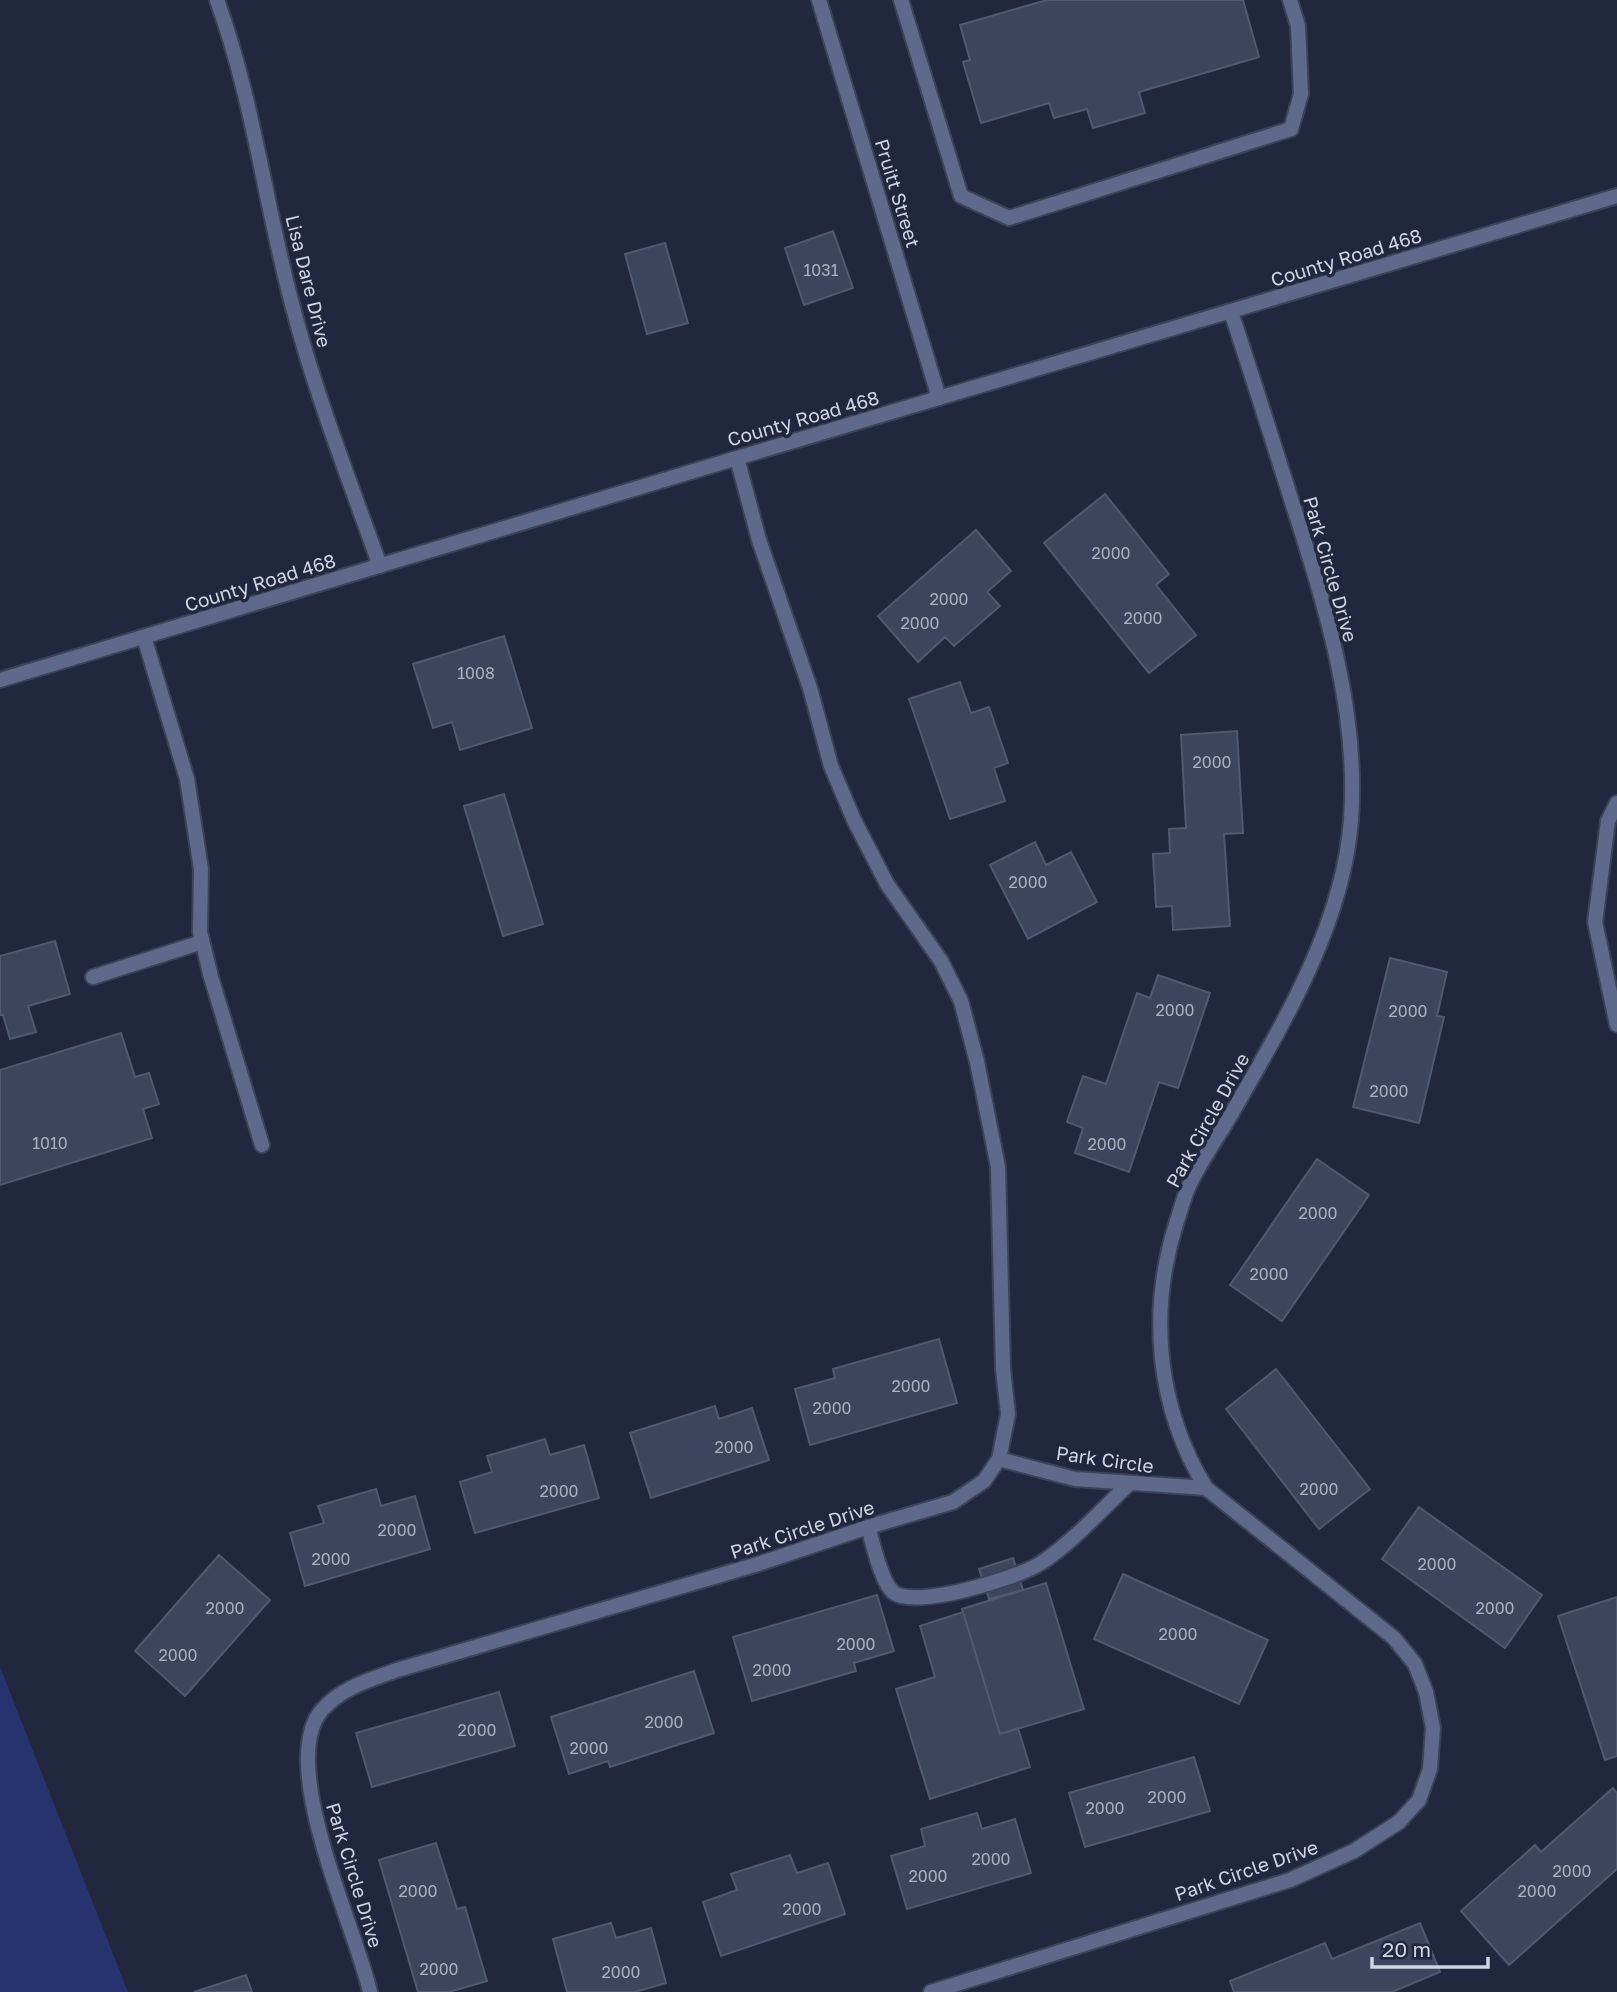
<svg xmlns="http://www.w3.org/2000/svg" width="1617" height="1992" viewBox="0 0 1617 1992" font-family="'Golos Text',sans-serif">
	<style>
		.green { fill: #26336f }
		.building { fill: #3d455e; stroke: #505872; stroke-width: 2 }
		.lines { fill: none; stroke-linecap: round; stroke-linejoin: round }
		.service-casing { stroke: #3c4359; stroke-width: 18 }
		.minor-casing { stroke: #3c4359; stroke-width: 18 }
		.tertiary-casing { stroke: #3c4359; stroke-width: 18 }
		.service { stroke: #5f698a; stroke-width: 14 }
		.minor { stroke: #5f698a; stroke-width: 14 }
		.tertiary { stroke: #5f698a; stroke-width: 14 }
		.labels { text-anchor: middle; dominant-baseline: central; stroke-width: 7; stroke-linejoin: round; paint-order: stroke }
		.number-label { font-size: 16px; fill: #abb1c2 }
		.street-label { font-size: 19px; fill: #d0d5e4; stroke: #20273e }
	</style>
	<rect width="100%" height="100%" fill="#20273e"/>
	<path class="green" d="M0,1667L128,1992H0Z"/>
	<path class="building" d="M1047,0H1243L1259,57L1139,92L1145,113L1093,128L1087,109L1054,118L1049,103L981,123L963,62L970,60L960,25Z
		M833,231L853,288L804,305L785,248Z
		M665,243L688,323L647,334L625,254Z
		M1105,494L1169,574L1156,585L1196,635L1149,673L1044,543Z
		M976,530L1011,571L987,592L1000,606L954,646L945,637L918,662L878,616Z
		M504,636L532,728L460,750L452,722L433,728L413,664Z
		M960,682L971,713L989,707L1008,763L994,768L1005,801L950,819L909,699Z
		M1237,731L1243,833L1224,834L1230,926L1173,930L1172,906L1156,907L1153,854L1170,853L1169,829L1186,828L1181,735Z
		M504,794L543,924L503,936L464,806Z
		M1035,842L1046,865L1071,852L1097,902L1028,939L990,865Z
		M55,941L70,994L28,1006L36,1032L10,1039L3,1015H0V956Z
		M1390,958L1447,972L1437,1016L1444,1017L1419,1123L1353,1107Z
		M1158,975L1210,993L1178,1088L1159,1082L1129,1172L1075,1153L1083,1128L1067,1122L1083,1076L1106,1084L1137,993L1150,998Z
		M121,1033L135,1077L149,1073L159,1104L143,1109L152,1138L0,1185V1070Z
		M1317,1159L1369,1195L1282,1321L1230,1285Z
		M939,1339L957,1403L810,1445L795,1389L835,1378L833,1369Z
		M1276,1369L1370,1489L1319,1529L1226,1409Z
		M715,1406L719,1419L752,1408L769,1460L651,1498L630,1433Z
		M545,1439L550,1455L584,1445L599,1498L475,1533L460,1482L492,1472L487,1456Z
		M376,1489L381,1506L415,1496L430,1549L305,1586L290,1533L324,1523L318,1506Z
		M1419,1507L1542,1595L1505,1648L1382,1559Z
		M219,1555L270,1600L185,1696L135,1651Z
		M1013,1558L1023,1590L989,1599L979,1569Z
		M1123,1574L1268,1640L1239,1704L1094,1639Z
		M1046,1583L1084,1709L1000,1734L962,1609Z
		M877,1595L894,1651L854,1663L856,1671L752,1701L733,1637Z
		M1617,1597V1756L1605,1760L1558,1616Z
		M963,1612L1000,1734L1018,1728L1030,1767L930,1799L896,1689L935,1677L920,1626Z
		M694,1671L714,1733L610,1767L608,1761L569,1774L551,1717Z
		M499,1692L515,1746L372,1787L356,1733Z
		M1194,1757L1210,1811L1085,1847L1069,1793Z
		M1613,1788L1617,1793V1869L1509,1965L1461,1911L1535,1845L1541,1852Z
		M977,1813L982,1829L1015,1819L1031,1873L907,1909L891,1856L925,1846L921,1829Z
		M436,1843L457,1909L465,1907L487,1981L449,1992H418L379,1860Z
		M790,1855L797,1873L828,1863L845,1914L721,1956L703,1902L737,1890L731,1874Z
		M611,1923L616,1938L651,1928L666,1983L635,1992H567L553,1939Z
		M1420,1923L1440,1972L1392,1992H1234L1230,1981L1325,1943L1332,1959Z
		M246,1975L252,1992H194Z"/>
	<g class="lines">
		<g class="service-casing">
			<path id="service" d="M901,0L961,196L1009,218L1291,129L1301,94L1298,26L1290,0
				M144,637L187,779L201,869L200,932L211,977L262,1145
				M1617,803L1608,821L1595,922L1617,1025
				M93,977L202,942
				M999,1459L1075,1479L1206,1488
				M868,1527C873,1543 881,1582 893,1592C914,1610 1018,1578 1041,1563C1072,1543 1102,1509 1129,1484"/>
		</g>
		<g class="minor-casing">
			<path id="minor" d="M217,0C253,99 265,203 292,304C315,393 349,479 380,566
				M819,0L939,398
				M370,1992C356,1928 276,1763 322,1710C342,1687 370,1680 397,1670L758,1564L868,1527L953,1502L984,1481L999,1459L1008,1414L1003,1369L998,1167L977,1062L961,1001L941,961L887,884L854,820L831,766L810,688L759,540L737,458
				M931,1992L1290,1880L1354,1851L1399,1822L1419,1800L1430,1769L1433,1728L1426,1692L1415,1664L1394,1638L1206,1488C1157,1408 1148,1313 1176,1224C1180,1212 1183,1200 1188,1188C1199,1164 1215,1141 1229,1118C1281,1027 1343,927 1351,820C1359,711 1325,605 1292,502C1272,439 1252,375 1231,312"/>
		</g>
		<g class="tertiary-casing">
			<path id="tertiary" d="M0,680L737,458L1617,196"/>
		</g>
		<use href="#service" class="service"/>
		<use href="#minor" class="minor"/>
		<use href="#tertiary" class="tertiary"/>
	</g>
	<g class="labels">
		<g class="number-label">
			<text x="821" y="270">1031</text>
			<text x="1111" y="553">2000</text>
			<text x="949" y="599">2000</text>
			<text x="1143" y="618">2000</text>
			<text x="920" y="623">2000</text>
			<text x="476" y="673">1008</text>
			<text x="1212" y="762">2000</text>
			<text x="1028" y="882">2000</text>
			<text x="1175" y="1010">2000</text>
			<text x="1408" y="1011">2000</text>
			<text x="1389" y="1091">2000</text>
			<text x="50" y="1143">1010</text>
			<text x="1107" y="1144">2000</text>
			<text x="1318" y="1213">2000</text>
			<text x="1269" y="1274">2000</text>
			<text x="911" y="1386">2000</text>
			<text x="832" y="1408">2000</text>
			<text x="734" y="1447">2000</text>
			<text x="1319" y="1489">2000</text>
			<text x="559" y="1491">2000</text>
			<text x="397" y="1530">2000</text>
			<text x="331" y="1559">2000</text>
			<text x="1437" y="1564">2000</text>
			<text x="225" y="1608">2000</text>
			<text x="1495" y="1608">2000</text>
			<text x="1178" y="1634">2000</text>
			<text x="856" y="1644">2000</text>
			<text x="178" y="1655">2000</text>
			<text x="772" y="1670">2000</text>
			<text x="664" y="1722">2000</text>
			<text x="477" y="1730">2000</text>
			<text x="589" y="1748">2000</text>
			<text x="1167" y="1797">2000</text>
			<text x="1105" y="1808">2000</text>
			<text x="991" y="1859">2000</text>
			<text x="1572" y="1871">2000</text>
			<text x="928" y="1876">2000</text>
			<text x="418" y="1891">2000</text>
			<text x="1537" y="1891">2000</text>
			<text x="802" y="1909">2000</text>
			<text x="439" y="1969">2000</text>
			<text x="621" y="1972">2000</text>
		</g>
		<g class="street-label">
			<text transform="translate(898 193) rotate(73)">Pruitt Street</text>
			<text transform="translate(1346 257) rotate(-17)">County Road 468</text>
			<text transform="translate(309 281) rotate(76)">Lisa Dare Drive</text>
			<text transform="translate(803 418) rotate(-16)">County Road 468</text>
			<text transform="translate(1331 569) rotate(74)">Park Circle Drive</text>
			<text transform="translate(260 582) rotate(-17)">County Road 468</text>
			<text transform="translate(1207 1120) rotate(-61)">Park Circle Drive</text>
			<text transform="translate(1105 1459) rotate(8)">Park Circle</text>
			<text transform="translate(802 1529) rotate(-18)">Park Circle Drive</text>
			<text transform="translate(1246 1870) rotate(-19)">Park Circle Drive</text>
			<text transform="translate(355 1875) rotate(73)">Park Circle Drive</text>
		</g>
	</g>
	<path d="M1372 1957v10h116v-10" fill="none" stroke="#d0d5e4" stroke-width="3.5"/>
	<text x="1382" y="1957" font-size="21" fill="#d0d5e4" stroke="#20273e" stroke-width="5" paint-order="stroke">20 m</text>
</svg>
